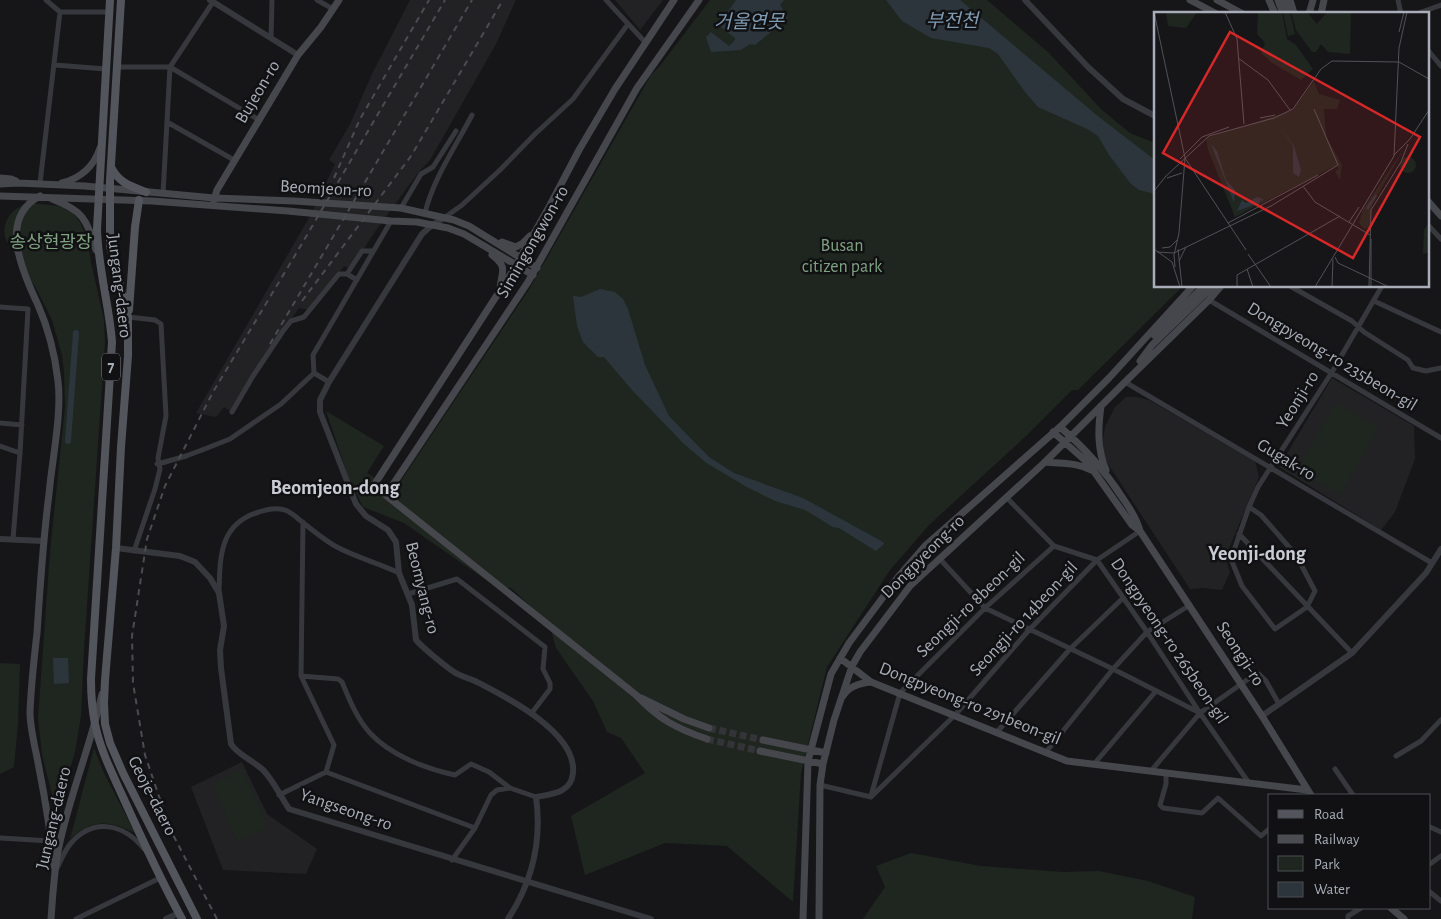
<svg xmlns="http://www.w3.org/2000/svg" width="1441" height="919" viewBox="0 0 1441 919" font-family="'Alegreya Sans','Noto Sans KR',sans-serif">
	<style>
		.built { fill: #222225 }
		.green { fill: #1e261f }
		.water { fill: #2c353c }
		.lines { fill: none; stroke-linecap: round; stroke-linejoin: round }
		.canal { stroke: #2c353c; stroke-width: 6 }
		.secondary-tunnel { stroke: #333438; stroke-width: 7; stroke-dasharray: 7 3.5; stroke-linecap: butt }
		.minor { stroke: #37383d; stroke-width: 5 }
		.tertiary { stroke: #37383d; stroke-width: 6 }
		.secondary { stroke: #45474d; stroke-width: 7 }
		.primary { stroke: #53555c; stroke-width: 8 }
		.rail { stroke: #4a4c52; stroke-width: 2; stroke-dasharray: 6 5; stroke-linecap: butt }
		.minor-bridge { stroke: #37383d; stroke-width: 5 }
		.labels { text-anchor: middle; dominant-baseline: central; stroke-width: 5; stroke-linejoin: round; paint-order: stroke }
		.shield { fill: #111113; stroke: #7b7e86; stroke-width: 1 }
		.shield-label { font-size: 16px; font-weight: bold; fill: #a8adb8 }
		.street-label { font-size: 18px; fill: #a8adb8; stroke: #111113 }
		.park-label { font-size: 18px; fill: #7fa381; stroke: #111113 }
		.water-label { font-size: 19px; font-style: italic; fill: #7f9bb3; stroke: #111113 }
		.quarter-label { font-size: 20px; font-weight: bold; fill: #c9ccd4; stroke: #111113 }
		.inset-river { fill: none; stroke: #2c353c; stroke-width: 2.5 }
		.inset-road { fill: none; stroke: #505258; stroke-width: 1 }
		.view { fill: #d62828; fill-opacity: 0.15; stroke: #d62828; stroke-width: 2.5 }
		.inset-edge { fill: none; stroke: #a8adb8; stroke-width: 2.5 }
	</style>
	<rect width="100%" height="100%" fill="#161618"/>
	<path class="built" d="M410,0H516L496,44L430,160L418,173L374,233L351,269L344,266L310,310L299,308L271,348L230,411L224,407L216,417L196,413L310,216L335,164L329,160L350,124L373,72Z
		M615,0H663L640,30Z
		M1332,378L1414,426L1415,459L1395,512L1381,530L1279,467Z
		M1126,397H1136L1149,400L1255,461L1259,477L1225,558L1230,572L1222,590L1203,588L1190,589L1104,458L1103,439L1105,427L1115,407Z
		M242,762L267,814L317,849L306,874L223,870L191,787Z"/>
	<path class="green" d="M710,0H987L1049,53L1102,110L1130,133L1155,143V286H1183L1078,390H1072L1025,437L929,525L890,570L827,667L801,773L793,902L727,846L665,843L585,875L571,816L645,773L621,738L607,732L593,701L556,648L549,623L511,588L496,587L404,523L363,507L349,479L326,411L384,446L367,473L394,491L528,291L651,75L659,67Z
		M30,203L60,206L74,214L81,224L87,238L91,262L104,320L105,342L84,650L81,716L75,752L57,814L42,755L38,718L50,552L65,407L64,371L62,355L52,320L37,290L6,240C0,222 13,206 30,203Z
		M1336,403L1379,428L1340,495L1297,470Z
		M0,663L20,664L18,723L14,767L0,774Z
		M94,748L104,773L135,833C109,820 92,819 70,839Z
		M242,769L266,822V829L237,841L213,784Z
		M911,853L981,866L1063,872L1099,871L1148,881L1195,897L1192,919H863L885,887L876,866Z"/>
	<path class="water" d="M736,0H784L780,5L788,18L755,45L750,44L741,50L711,52L706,37L711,32L729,46L735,40V38L718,25Z
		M886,0H960L1099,117L1155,160V194L1139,190L1131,184L1109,155L1098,136L1087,129L1038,107L1025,92L998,54L989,48L931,38L902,21Z
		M600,289L615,292L623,299L628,309L645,365L669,416L709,457L734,473L803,498L883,542L884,544L876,551L839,528L833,527L805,510L775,501L745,486L705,462L684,444L631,389L604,357H598L583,342L577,326L573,296L581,297Z
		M53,658H68L69,683L54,684Z"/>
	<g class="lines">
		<path class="canal" d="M68,441L76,333"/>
		<path class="secondary-tunnel" d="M709,728L763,740
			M707,739L760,751"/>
		<path class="minor" d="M317,0L333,9
			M606,0L645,42
			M1398,0L1401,14
			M60,12H110
			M1416,14L1441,5
			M271,38L272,0
			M1427,49L1441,66
			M55,65L106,69
			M117,67H170
			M170,67L259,120
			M167,122L234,160
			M40,183L60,12L46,0
			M163,194L170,67L213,2
			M401,208L421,174L433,167L456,131
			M425,213C433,179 456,146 472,115
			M444,218L462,205L500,170L535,134L573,99L628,24
			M1427,224L1441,239
			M357,280L347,274L362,251H373
			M1290,286L1352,321L1364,332L1408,360L1413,368L1426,371L1441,368
			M1209,300L1441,438
			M1374,301L1441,332
			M0,307L28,309
			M128,317L155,320L161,324L166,416L158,458L160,469L155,489L134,551
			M314,373L329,382
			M1125,382L1432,563
			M232,412L253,376L283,331L291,321L304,317L339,274H347
			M0,423L22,425
			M0,446L20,453
			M202,450L230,439L281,404L314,373L313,355L391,221
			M165,462L186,456
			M1006,497L1054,546L1097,560L1147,632L1200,713L1249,783
			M1249,507L1261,515L1296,555L1315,591L1307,607L1275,629L1242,586L1231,559L1249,507L1258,487L1332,372L1382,286
			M303,522L301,676L334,745L326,772
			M1239,534L1352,653
			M13,539L20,453L28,309
			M939,558L985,608L1113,669L1200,713
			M219,593C220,557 219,524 259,512C268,509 281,507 289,512C293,514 297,518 301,521C312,530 323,539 335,546C355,557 378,563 399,573
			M408,594L457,579L545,647L543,669L550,683V689L531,714
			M301,676L338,679L342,682C349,699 357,719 370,733C390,755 426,769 455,775L471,764L489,772L510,788
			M997,732L1070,649L1123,598
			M1046,752L1113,669L1147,632L1190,605
			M1396,756L1421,741L1441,720
			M1094,764L1156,691
			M1335,769L1353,795
			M1151,771L1200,713L1254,675L1259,674L1266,681L1279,704
			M1166,773V784L1160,805L1163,808L1202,813L1218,798L1261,836L1270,828
			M820,785L871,797
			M279,795L326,772L475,828
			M871,796L900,693L985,608L1054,546
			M871,797L955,715L1029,630L1097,560L1140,531
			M1430,827L1441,832
			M0,838L51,841
			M452,860L475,828L491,795L497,790L510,788L536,797
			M1430,864L1441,856
			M57,868C61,860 65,850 71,843C94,817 124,824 144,849
			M1430,892L1441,901
			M76,919L160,878
			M1348,919V916L1361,908"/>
		<path class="tertiary" d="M210,0L298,55
			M1025,0L1088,67L1123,99L1155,116
			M444,218L432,225L422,234L329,382L320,400V412L356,504L366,516L388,530L396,542L399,573L412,605L416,640C423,648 445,666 454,672C460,676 468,678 475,681C506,697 577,732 573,773C571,793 552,794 536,797C542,840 532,882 508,919
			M0,539L43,541
			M116,548L180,556L195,562L210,578L219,593L224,626L220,650L221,668L231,744C237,754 253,761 262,769C272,778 281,797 289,809L651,919
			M1262,716L1352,653L1426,573L1441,549
			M166,919L179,913"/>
		<path class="secondary" d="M674,0L615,89L579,150L549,207L512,272L376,482L378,489L636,695C659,719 675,728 707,739
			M1190,0L1217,14
			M1217,0L1243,14
			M1269,0L1275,14
			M1278,0L1283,14
			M1285,0L1289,14
			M1290,0L1294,13
			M1309,14L1313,0
			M1321,14L1324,0
			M0,178L11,179L16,181
			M62,183C81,178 94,166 100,148
			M0,184L18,183L85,186L214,198L294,201L401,208L454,220L469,226L537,268
			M0,196L152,201L288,211L391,221L417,222L448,228L464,234L533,275
			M40,196C0,217 19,265 38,305C49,330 55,355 58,381C62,414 52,460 49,494C43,540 40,587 37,633C34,659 31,686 30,712C30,730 36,750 39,768C46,803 51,837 55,872
			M52,199C84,211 86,219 96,250
			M214,200L217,190L298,55L321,27L339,0
			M1427,200L1441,216
			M502,242L516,247L523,243L530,236
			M492,255C509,268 501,272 500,289
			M1154,335L1204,286
			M1140,361L1152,345L1213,286
			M1101,406C1098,428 1097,449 1106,470
			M1060,427C1085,448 1106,472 1124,500C1131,510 1137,519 1140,531L1262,716L1311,795
			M1053,432L1088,463L1132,525L1140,531
			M1045,462C1061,464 1076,462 1091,470
			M386,495L528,282L637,88L699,0
			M840,658L871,682L1067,761L1307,790
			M843,696C849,686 860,683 871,682
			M641,698L684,719L709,728
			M763,740L826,753
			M760,751L823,764
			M1391,908L1404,919
			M51,919C53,893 54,867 60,842C71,792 91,744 102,694
			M803,919L808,761L831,674L849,643L898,577L925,546L1060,427L1109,378L1193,286
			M819,919L820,785L823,764L834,720L852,666L860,652L910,586L1045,462L1125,382L1209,300L1221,286"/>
		<path class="primary" d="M110,0L97,229C98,268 109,304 112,342L91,679C91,694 92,709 95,724C100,749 112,773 122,795C141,837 160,879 182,919
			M121,0L110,181V246L128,317V356L121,447L116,548L105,680L104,703L105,724L110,743L123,773L197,919
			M111,167C119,183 130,186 146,192
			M129,310L135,227L139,200"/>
		<path class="rail" d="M334,178L360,119L429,0
			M302,301L411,156L503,0
			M270,344L472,0
			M217,919L170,829L145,755L133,683L132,636L147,539L165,486L213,392L297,252L445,0"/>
		<path class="minor-bridge" d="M186,456L202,450
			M157,464L165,462"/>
	</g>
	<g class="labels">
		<rect class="shield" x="102" y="353.5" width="18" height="27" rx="4"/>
		<g class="shield-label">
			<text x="111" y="367">7</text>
		</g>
		<g class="street-label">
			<text transform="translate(258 92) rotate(-59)">Bujeon-ro</text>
			<text transform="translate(326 189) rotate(3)">Beomjeon-ro</text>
			<text transform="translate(533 242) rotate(-60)">Simingongwon-ro</text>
			<text transform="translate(119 286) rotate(83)">Jungang-daero</text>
			<text transform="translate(1332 357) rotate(31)">Dongpyeong-ro 235beon-gil</text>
			<text transform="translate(1298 400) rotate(-58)">Yeonji-ro</text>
			<text transform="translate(1286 460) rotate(31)">Gugak-ro</text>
			<text transform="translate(923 557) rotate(-45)">Dongpyeong-ro</text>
			<text transform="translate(422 588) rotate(76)">Beomyang-ro</text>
			<text transform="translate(971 605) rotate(-44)">Seongji-ro 8beon-gil</text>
			<text transform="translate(1024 619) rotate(-47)">Seongji-ro 14beon-gil</text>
			<text transform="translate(1169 641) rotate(56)">Dongpyeong-ro 265beon-gil</text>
			<text transform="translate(1240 654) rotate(57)">Seongji-ro</text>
			<text transform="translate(970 704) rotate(22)">Dongpyeong-ro 291beon-gil</text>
			<text transform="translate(152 796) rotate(63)">Geoje-daero</text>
			<text transform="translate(346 810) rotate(19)">Yangseong-ro</text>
			<text transform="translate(54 818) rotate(-77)">Jungang-daero</text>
		</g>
		<g class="park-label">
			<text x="51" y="243">송상현광장</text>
			<text x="842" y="246">Busan<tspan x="842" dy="21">citizen park</tspan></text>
		</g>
		<g class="water-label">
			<text x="952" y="21">부전천</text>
			<text x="749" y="22">거울연못</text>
		</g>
		<g class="quarter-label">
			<text x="335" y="488">Beomjeon-dong</text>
			<text x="1257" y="554">Yeonji-dong</text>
		</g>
	</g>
	<g transform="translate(1154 12)">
		<rect width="275" height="275" fill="#161618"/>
		<path d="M12,0H43L32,16L14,14ZM104,0H128L133,27L142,33L159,57L147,68L118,51L107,41L111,31L103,22ZM129,0H136L141,22L134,24ZM137,0H153L163,12L173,0L213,1H197L196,42L174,40L167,32L162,40H158L142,18ZM160,69L165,82L186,88L183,97H170L172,124L188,153L186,168L181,159L185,157L183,153L81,205L54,138L52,126L139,98ZM251,135L218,193L216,215L210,217L205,211L209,197ZM246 153a8 8 0 1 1 16 0a8 8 0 1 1-16 0ZM275,210V240L269,242L270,218Z" fill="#1e261f"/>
		<path d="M122,110L140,134L147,158L145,165L139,161V134ZM57,132L63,139L72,168L81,178L80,191ZM103,185L109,187L108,190L106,187V191L83,199L88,188L92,191Z" fill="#2c353c"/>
		<path class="inset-river" d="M213,197L222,183"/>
		<path class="inset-road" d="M0,0L31,146L92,238M71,0L83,27L90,112M245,20L250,0M84,46L114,68L136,98M160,97L184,153M106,106L121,103M240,143L256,127L275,98M26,147L48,125L75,115M11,165L55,124L120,106L139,97L167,57L178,49L245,50L275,67M13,166L28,161M149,174L161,190L216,223M0,179L12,164M195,210L205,195M74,211L164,163M217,227V275M8,236L16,235L23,228M0,237L18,250L26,275M24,237L28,275M3,240L20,241L117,194L184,153M94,242L117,275M181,245L184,251L235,275M25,249L32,235M21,255L20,243L25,221L31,146M93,257L99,275M83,275V263L186,204M161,275L240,144L245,36L253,0M178,275L179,247M215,275L217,198L247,150L254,132"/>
		<path class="view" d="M76,20L266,125L199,246L9,141Z"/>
		<rect width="275" height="275" class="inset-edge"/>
	</g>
	<rect x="1268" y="794" width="162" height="115" fill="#111113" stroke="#4d4f55"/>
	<rect x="1278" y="810" width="25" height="8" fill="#53555c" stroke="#4d4f55"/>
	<text x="1314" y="819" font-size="15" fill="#a8adb8">Road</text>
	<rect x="1278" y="835" width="25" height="8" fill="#4a4c52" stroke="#4d4f55"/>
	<text x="1314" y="844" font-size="15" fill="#a8adb8">Railway</text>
	<rect x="1278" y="856" width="25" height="15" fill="#1e261f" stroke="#4d4f55"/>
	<text x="1314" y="869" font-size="15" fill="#a8adb8">Park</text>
	<rect x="1278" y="882" width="25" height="15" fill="#2c353c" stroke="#4d4f55"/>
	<text x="1314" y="894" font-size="15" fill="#a8adb8">Water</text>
</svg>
